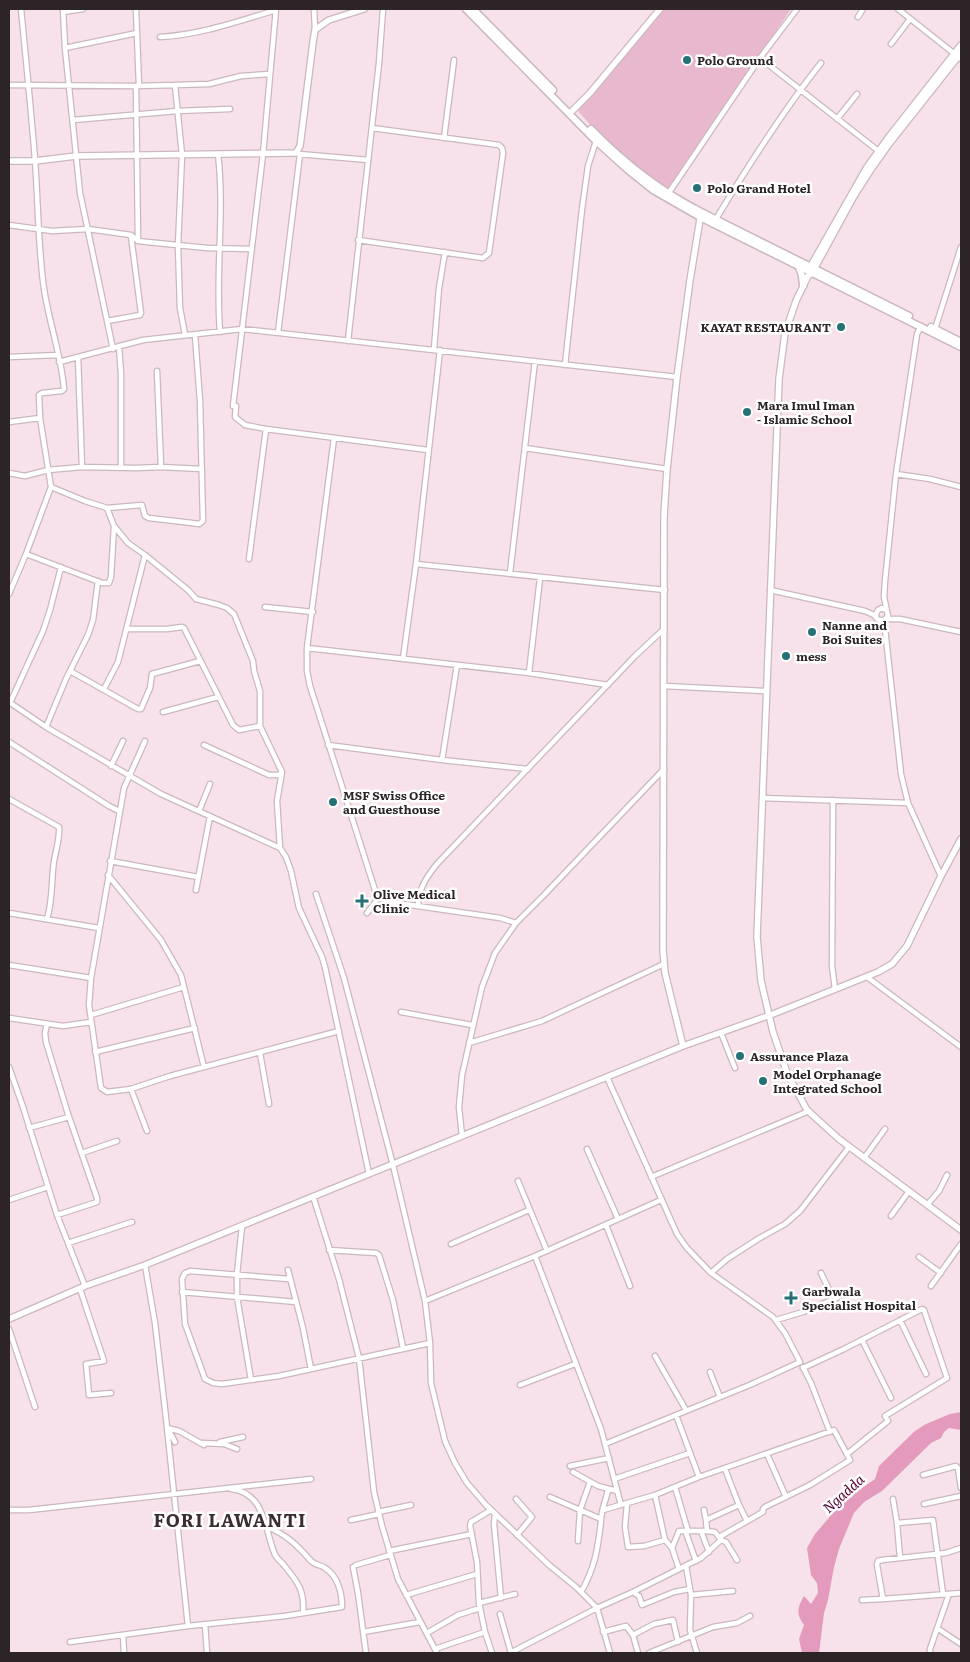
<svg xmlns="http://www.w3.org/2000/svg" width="970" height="1662" viewBox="0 0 970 1662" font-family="Literata,serif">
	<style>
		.green { fill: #e8b9ce }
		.water { fill: #e39abc }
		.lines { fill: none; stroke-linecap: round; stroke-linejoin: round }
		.minor-casing { stroke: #cbb7bf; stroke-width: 7 }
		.tertiary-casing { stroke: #cbb7bf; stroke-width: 8 }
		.secondary-casing { stroke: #cbb7bf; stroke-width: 9 }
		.minor { stroke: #fff; stroke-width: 4.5 }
		.tertiary { stroke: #fff; stroke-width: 5.5 }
		.secondary { stroke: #fff; stroke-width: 6 }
		.poi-dot { fill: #267175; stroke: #fff; stroke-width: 2 }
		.labels { text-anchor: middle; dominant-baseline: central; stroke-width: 5; stroke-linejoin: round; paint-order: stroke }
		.poi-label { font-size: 12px; font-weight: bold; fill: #2c2427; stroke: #fff; text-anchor: start }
		.water-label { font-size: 14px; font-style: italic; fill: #570036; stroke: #fff }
		.district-label { font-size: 18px; font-weight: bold; letter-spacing: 1px; fill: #3c2c33; stroke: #fff }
	</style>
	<rect width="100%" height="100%" fill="#f7e2eb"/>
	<path class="green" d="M660,9H791L666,192L611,148L578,111Z"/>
	<path class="water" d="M961,1412V1430L949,1428L944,1432L941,1438L931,1443L882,1491L864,1502L854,1513L839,1549L834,1567L828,1600L824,1613L819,1653H802L799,1639L804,1625C796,1614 797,1608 804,1596L811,1604L818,1593L817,1583L811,1575L807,1548L815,1534L846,1498L851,1496L875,1479L879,1466L915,1431L926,1424L950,1414Z"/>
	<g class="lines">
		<g class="minor-casing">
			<path id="minor" d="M63,9L65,48L80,193L113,349
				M136,9L139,86
				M276,9L263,154L233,406H236L235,417L245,425L266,429L428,450
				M314,9L315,30
				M898,9L961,59
				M63,12L83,9
				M858,17L863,9
				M160,37C200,35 238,21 276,10
				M891,44L910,19
				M65,48L137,33
				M760,58L881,153
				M9,85L136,86L175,85L209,84L241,76L270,74
				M175,85L182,155L178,246L180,308L185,335
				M136,86L138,241
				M837,119L857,94
				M73,120L177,111L230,109
				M444,138L454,60
				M218,154C225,213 215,273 220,332
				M299,154L368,160
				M668,194L760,58L797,9
				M716,219C748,166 782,112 821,63
				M9,225L52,231L88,229L131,235L138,241L147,242L207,248L251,249
				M358,240L483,258L489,253L503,153L502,148L499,145L372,128
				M107,321L140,315L141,313L131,236
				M935,329L961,247
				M278,333L300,154
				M348,341L379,63L383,9
				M119,346L121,374V467
				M434,349L439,288L445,252
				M9,357L58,355
				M78,357L82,467
				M59,362L143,340L242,329L677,377
				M565,365L582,209L588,166L596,141
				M157,371L161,467
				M9,422L40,418
				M334,438L307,648V671L310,686L375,890L379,897L390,902L500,918L516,923
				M525,448L667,469
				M9,473L25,476L48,470L82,467L136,468L161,467L202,469
				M896,474L930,479L961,487
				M51,487L85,501L107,508L114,526L128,543L145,555L188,590L196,599L219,605L227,608L234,614L253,661L254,671L260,691V726L282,772L277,801L280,848L286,857L291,871L299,908L322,957L325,967L369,1174
				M107,508L142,505L145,516L149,518L192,523L199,524L203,521L200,401L195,335
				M26,554L102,583H109L111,577L114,526
				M249,559L266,429
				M416,564L665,590
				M510,573L535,361
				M770,590L865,611L876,616
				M9,594L26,554L51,487L40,418L39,395L42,393L62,391L64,389C61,352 47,318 43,281C38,241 38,200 35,160C31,110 26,59 21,9
				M265,607L313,612
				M886,610L882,608L878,610L876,614V618L879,620H884L888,616L884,597L885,581L896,474L917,334L921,326
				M886,619H900L961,632
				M884,620L901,774L908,803L941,876
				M127,629H167L182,627L184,628L233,725L239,730L260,726
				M307,648L529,673L608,685
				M403,659L416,564L440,350
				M70,671L138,709H141L150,688L152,674L200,661
				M529,673L540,578
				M664,686L766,691
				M104,689L118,662L145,555
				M9,702L46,727L161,794L280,848
				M10,703L43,631L50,610L61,567
				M163,712L218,697
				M46,727L66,679L88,635L93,620L98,581
				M145,741L124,788L91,978L89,1005L101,1088L107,1092L131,1089L170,1076L339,1031
				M9,742L109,806L119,811
				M204,745L269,775H279L281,773
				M328,745L442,760L528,769
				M442,760L457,665
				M111,766L123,741
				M762,798L908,803
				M9,799L59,827C60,838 56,850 54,861C51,881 53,900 47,919
				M833,800L832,966L835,989
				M199,811L210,784
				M110,861L198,877
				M108,875L161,940L181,975L204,1067
				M196,890L210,816
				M316,894L344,978L393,1165L425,1301L430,1343L431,1383L445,1441L455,1463L467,1483L486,1505L549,1565L576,1587L597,1608L610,1653
				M418,906C418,890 426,878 436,865L635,656L664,629
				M9,913L99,928
				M367,913L379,897
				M9,965L91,978
				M867,977L961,1047
				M401,1012L472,1025
				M91,1015L184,987
				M9,1018L63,1026L91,1022
				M47,1024L45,1033L46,1042L68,1114L97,1198V1202L94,1203L57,1215
				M721,1033L735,1068
				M469,1043L542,1021L664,964
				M95,1052L195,1028
				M260,1053L269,1104
				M9,1067L23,1107L57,1215L85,1286
				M131,1089L147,1131
				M29,1128L69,1117
				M462,1136L459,1107L462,1075L482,987L495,953L516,923L544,895L664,769
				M587,1149L618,1219
				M82,1153L117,1141
				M864,1158L885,1129
				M651,1177L809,1111
				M518,1181L547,1251
				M313,1196L339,1279L359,1358L374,1492L382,1526L398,1579L437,1653
				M9,1200L48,1187
				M927,1205L939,1191L947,1175
				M891,1216L909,1191
				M606,1225L630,1286
				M242,1226L237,1274V1297L251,1380
				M68,1243L132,1222
				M451,1244L529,1210
				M329,1250L376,1253L379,1255L393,1300L403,1348
				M535,1256L601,1429L621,1505
				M919,1257L941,1273
				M145,1265L155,1323L166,1418L188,1626
				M288,1270L303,1328L311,1369
				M711,1273L727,1259L758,1239L785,1224L800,1211L849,1147
				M821,1273L833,1298
				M289,1279L190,1271L185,1273L182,1279L185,1324L205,1379L213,1383L222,1384L279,1376L430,1343
				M931,1286L961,1244
				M80,1289L104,1361L86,1364L89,1395L111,1393
				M182,1292L296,1302
				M425,1301L535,1256L661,1200
				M776,1320L803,1312L851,1292
				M900,1320L926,1374
				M9,1329L35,1407
				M862,1340L891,1398
				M655,1356L686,1410
				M803,1367L811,1383L830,1432
				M803,1368L844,1349L922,1309L924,1310L947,1378L885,1416L888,1421L847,1454
				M710,1372L720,1397
				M520,1385L575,1364
				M676,1415L699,1477
				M167,1428L179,1431L204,1445
				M168,1429L175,1442
				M220,1442L243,1437
				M202,1443L224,1444L237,1449
				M605,1444L752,1384L800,1362L785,1333L773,1317L711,1273L687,1248L677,1234L607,1077
				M767,1454L786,1497
				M570,1466L609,1458
				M725,1469L739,1505L747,1521
				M573,1472L598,1486L617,1491
				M923,1475L956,1466L958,1468L961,1488
				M614,1479L690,1453
				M675,1487L688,1531H707L706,1520L739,1505
				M231,1489C265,1493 264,1527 274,1552C275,1557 280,1561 283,1564C297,1581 305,1590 303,1613
				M655,1495L665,1540L672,1548
				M550,1497L601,1519
				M516,1499L532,1517L517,1535
				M893,1499L897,1523
				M627,1504L625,1527L628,1547L644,1546L665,1540
				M924,1504L961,1496
				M9,1510H29L311,1479
				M491,1510L471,1522L470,1526L477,1562L479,1603L485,1632L492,1653
				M603,1510L655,1495L699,1477L834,1430L850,1460L810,1485L765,1507L763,1509V1512L721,1536V1540L701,1558L633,1592
				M704,1510L706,1520
				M378,1512L411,1505
				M495,1514L494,1524L501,1598
				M351,1520L379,1514
				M701,1531L709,1552
				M707,1531L715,1532L721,1540L726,1542L737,1560
				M578,1541L580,1510L590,1482
				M961,1548L946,1553L882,1560L878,1561L877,1565L883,1599L961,1593
				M389,1551L472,1534
				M900,1558L897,1523L933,1520L943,1594
				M356,1565L390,1555
				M686,1566L691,1595L690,1630L697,1653
				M353,1567L358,1593L366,1653
				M679,1569L672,1548L679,1531H688L686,1533L696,1561
				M581,1592C595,1568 598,1548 601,1521C601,1510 606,1500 608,1490
				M406,1595L477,1574
				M691,1595L733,1591
				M862,1600L883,1599
				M479,1603L515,1594
				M500,1614L511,1653
				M205,1624L207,1653
				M937,1628L961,1644
				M363,1632L420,1622
				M603,1632L626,1626L633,1635L638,1653
				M427,1633L458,1615L480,1608
				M123,1635L124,1653
				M633,1635L654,1624L673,1620L678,1642
				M70,1642L188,1626L285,1616L342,1607C342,1593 338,1576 325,1568C321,1565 315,1565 311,1561C298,1546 286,1534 267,1527
				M435,1649L485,1632
				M510,1653L597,1608L633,1592L639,1596L642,1605L674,1592L690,1589
				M649,1653L713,1627L737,1623L750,1616
				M930,1653V1649L949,1594"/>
		</g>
		<g class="tertiary-casing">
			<path id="tertiary" d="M961,53L889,144L870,171L854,196L812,273L808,276L796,301L785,333L779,379L757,937L761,981L773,1032L787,1073L807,1110L839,1139L961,1230
				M570,113L590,93L660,9
				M9,161H35L76,156L296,153L300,146L313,42L315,30L319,27L329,20L364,9
				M809,269L867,167L888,138L961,45
				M683,1046L665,973L663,950L664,516L667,469L677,377L690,280L701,213
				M9,1319L85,1286L145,1265L683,1046L773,1014L878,972L892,964L907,946L941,876L961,839"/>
		</g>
		<g class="secondary-casing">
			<path id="secondary" d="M466,9L596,141L628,170L653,190L700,217L961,347
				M473,9L553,90
				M591,129C624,163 660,191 701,212L909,316
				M799,267L802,276L803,286
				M931,327L961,342"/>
		</g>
		<use href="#minor" class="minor"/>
		<use href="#tertiary" class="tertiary"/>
		<use href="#secondary" class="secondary"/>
	</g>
	<g class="poi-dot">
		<circle cx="687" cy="60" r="5"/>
		<circle cx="697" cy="188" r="5"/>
		<circle cx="841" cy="327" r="5"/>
		<circle cx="747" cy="412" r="5"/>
		<circle cx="812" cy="632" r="5"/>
		<circle cx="786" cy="656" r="5"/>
		<circle cx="333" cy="802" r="5"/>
		<path d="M359.5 893.5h5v5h5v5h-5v5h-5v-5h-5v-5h5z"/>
		<circle cx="740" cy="1056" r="5"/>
		<circle cx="763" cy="1081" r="5"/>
		<path d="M788.5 1290.5h5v5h5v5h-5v5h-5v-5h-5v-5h5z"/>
	</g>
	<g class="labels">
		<g class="poi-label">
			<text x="697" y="60">Polo Ground</text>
			<text x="707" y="188">Polo Grand Hotel</text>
			<text x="831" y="327" text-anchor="end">KAYAT RESTAURANT</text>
			<text x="757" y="405">Mara Imul Iman<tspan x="757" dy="14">- Islamic School</tspan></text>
			<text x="822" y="625">Nanne and<tspan x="822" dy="14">Boi Suites</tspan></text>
			<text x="796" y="656">mess</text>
			<text x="343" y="795">MSF Swiss Office<tspan x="343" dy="14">and Guesthouse</tspan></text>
			<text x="373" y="894">Olive Medical<tspan x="373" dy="14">Clinic</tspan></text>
			<text x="750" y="1056">Assurance Plaza</text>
			<text x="773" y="1074">Model Orphanage<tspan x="773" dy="14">Integrated School</tspan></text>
			<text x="802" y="1291">Garbwala<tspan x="802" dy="14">Specialist Hospital</tspan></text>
		</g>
		<g class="water-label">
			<text transform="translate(843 1493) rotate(-42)">Ngadda</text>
		</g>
		<g class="district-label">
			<text x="230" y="1519">FORI LAWANTI</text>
		</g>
	</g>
	<rect width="970" height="1662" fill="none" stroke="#2c2427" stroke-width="20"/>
</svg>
